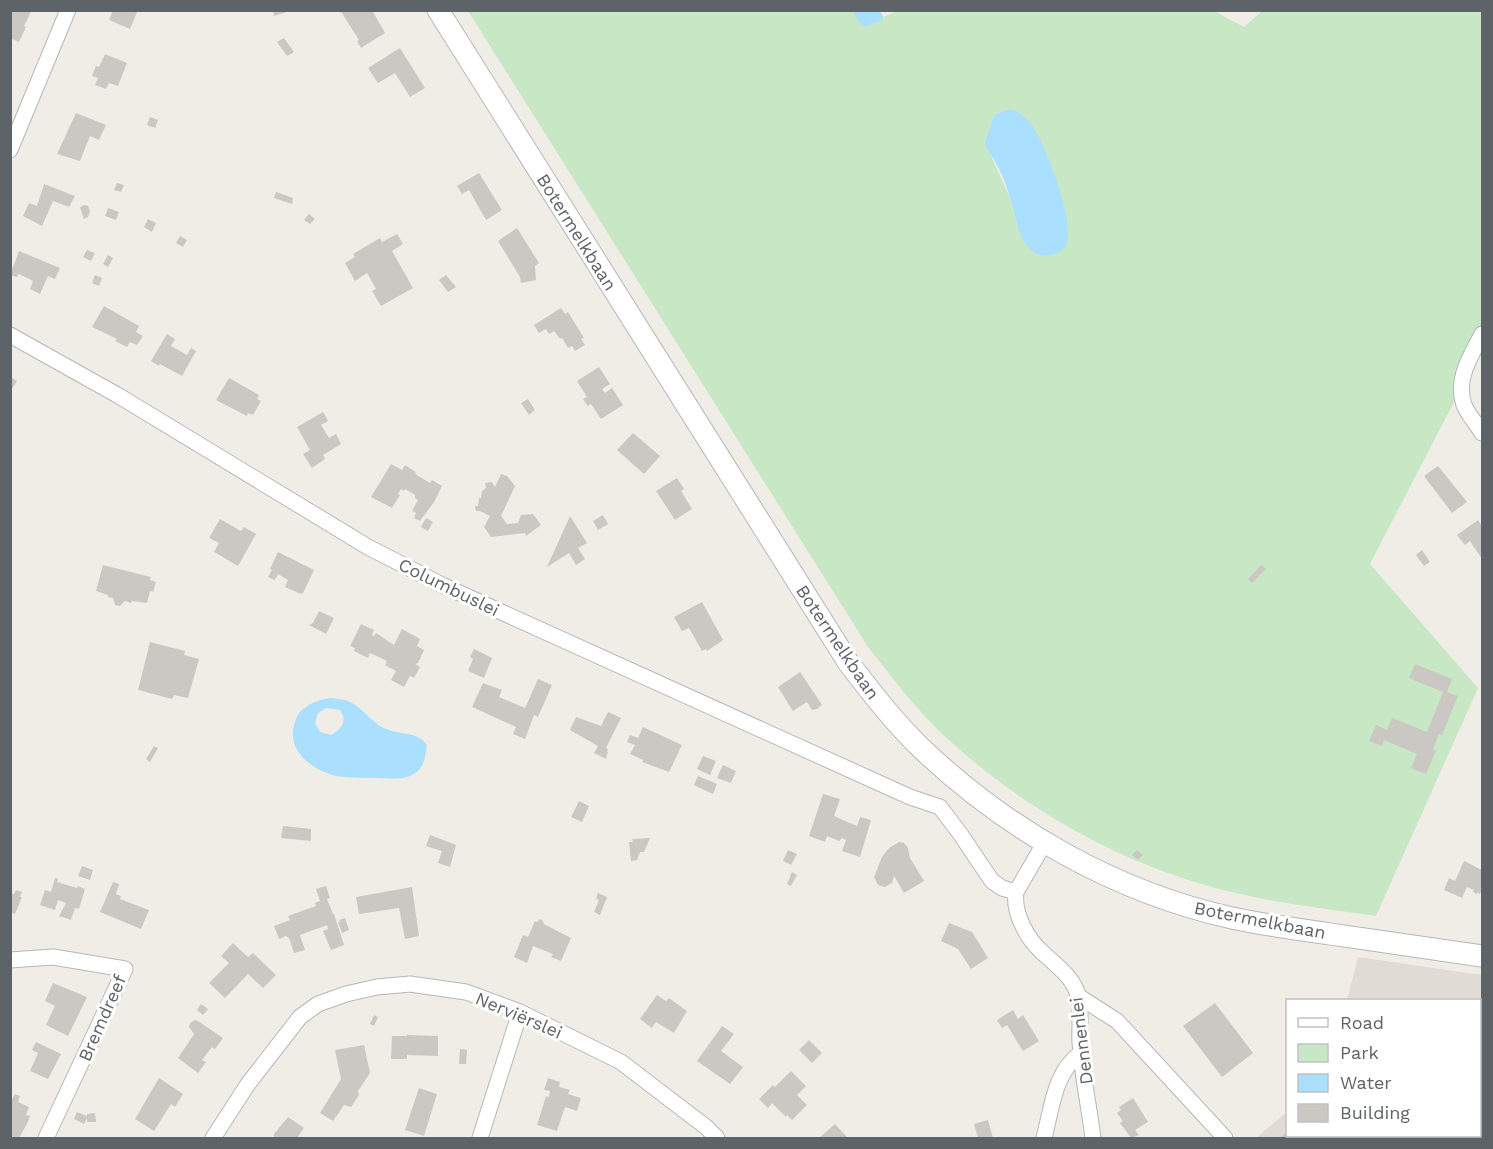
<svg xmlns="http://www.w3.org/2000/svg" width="1493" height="1149" viewBox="0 0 1493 1149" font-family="'Work Sans',sans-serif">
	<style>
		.education { fill: #e0dcd5 }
		.green { fill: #c8e7c5; fill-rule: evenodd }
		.water { fill: #aae0fd; fill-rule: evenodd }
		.building { fill: #cbc8c3 }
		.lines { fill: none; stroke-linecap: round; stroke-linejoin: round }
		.street-casing { stroke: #b4b8bb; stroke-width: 17 }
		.secondary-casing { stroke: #b3b7bb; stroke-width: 23 }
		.street { stroke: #fff; stroke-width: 15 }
		.secondary { stroke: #fff; stroke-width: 21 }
		.labels { text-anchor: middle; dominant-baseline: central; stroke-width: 6; stroke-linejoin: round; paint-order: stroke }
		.street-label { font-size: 18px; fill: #5e6367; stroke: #fff }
	</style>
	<rect width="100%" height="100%" fill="#f0ede7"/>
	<path class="education" d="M1358,957L1482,975V1138H1256L1287,1112L1288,1136H1480V1000H1347Z"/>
	<path class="green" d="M880,10L883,17L901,10H1212L1244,27L1262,11H1482V348L1370,564L1478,688L1376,916C1329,909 1281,904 1236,893C1124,867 1022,809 939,731C913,705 891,676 868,647L468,11ZM1009,109L1018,229L1010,198L985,142L994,115Z"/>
	<path class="water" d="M854,11H880L883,17L882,20L864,27L858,21Z
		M1009,109C1018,110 1025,116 1031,124C1045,142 1077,225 1066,246C1063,251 1056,254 1051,255C1045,256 1038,256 1033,252C1017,239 1016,216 1010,198C1005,180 997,162 986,148L985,142L994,115Z
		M331,698C337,699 345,699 350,702C363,708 371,722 384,728C400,736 417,730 427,745C425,757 425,767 414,774C403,781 387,778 374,778C360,777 345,779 332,775C306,767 283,745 297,717C302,706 319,699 331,698ZM326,708L340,710C348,721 341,729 331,735L320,732L315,723L318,713Z"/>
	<path class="building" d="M10,10H32L24,26L26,27L19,42L10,38Z
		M113,10H138L130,29L109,20Z
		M273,10H290V11L274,16Z
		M340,10H372L385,33L361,48L357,41L359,40Z
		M284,38L294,52L287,56L277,42Z
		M400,48L425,88L410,97L395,73L378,83L368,68Z
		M105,54L127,63L118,86L109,83L106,89L95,85L98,78L92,76L96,66L99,67Z
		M76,113L106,125L99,140L90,136L80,161L57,154Z
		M150,117L158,120L155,128L147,125Z
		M479,173L502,210L486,220L469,190L462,194L457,186Z
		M117,183L124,185L121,192L114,190Z
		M44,184L75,196L69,207L53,201L42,226L23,216L29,203L37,206Z
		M276,192L293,198L292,204L274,198Z
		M84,205L88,206L90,211L88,217L84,219L80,207Z
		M108,208L119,212L116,220L105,216Z
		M309,214L315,219L310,224L304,220Z
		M148,219L156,223L152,232L144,227Z
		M517,228L539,263L535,266L536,280L521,283L520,277L498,241Z
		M397,234L403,244L392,251L413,288L381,306L372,291L376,289L367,273L355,281L345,263L355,257L353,254L380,238L382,242Z
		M180,236L187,240L183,247L176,243Z
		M87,250L95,253L91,261L83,257Z
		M19,251L60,268L55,279L48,276L40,294L30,289L33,281L19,274L17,277L10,275Z
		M108,255L113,258L108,267L103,264Z
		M95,275L102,278L99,286L92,283Z
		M446,275L456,287L448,292L439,280Z
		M104,306L139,326L136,332L143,336L137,345L130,342L127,347L115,341L117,339L92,327Z
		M561,308L565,314L568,312L584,338L581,339L585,345L575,351L572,346L568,348L562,338L560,339L554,331L549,334L546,329L539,333L534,325Z
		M167,334L175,339L171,346L187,355L191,348L196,351L182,376L160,364L159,366L151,361Z
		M599,367L610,384L602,389L605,393L612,388L623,405L601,419L591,404L588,406L583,399L587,397L577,381Z
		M10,377L17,381L10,392Z
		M229,378L259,395L257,399L261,401L253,415L248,413L247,416L216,400Z
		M528,399L535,410L529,415L521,403Z
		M323,412L328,421L321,425L329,438L336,434L341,444L323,455L325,459L312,468L303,454L310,450L297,427Z
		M633,433L660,456L644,474L617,450Z
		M391,464L402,470L405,465L416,472L415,474L430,483L432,480L442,486L434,502L420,521L414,518L416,513L412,511L418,500L415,498V495L405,489L404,491L401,489L398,494L400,495L392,508L371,497Z
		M1438,466L1467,502L1452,513L1424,476Z
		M501,474L507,476L515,486L501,516L507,524L518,523L521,515L533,514L541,525L526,536L525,533L491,537L484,527L490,516L480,511H476L475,506H478L479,498H481L482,491L486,488L485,483L492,482L495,487Z
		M677,478L684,489L681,491L692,509L675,520L656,491Z
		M603,515L608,524L598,530L593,521Z
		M570,516L587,543L578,548L585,559L576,565L569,553L547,567Z
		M426,518L433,522L428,531L421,527Z
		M220,519L241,531L244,527L256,534L238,566L214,552L219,543L209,538Z
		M1478,520L1482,526V559L1470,541L1465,545L1457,535Z
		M1422,550L1430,562L1424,566L1416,555Z
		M278,552L314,570L303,593L301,594L285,587L288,580L278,574L275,580L268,577L272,570L270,569Z
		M103,565L151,577L150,580L156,582L153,592L150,591L147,603L132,601L131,603L125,601L120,606L115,605L113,598L108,597V595L96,591Z
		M1261,565L1266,569L1252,583L1248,579Z
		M702,602L723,640L707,651L706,649L702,651L689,628L682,631L674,617Z
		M319,611L334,618L326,634L309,625L313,623Z
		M361,624L374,630L372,635L374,636L376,633L394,645L402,629L420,639L417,646L424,650L418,663L415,664L420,667L414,678L410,676L404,687L391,680L396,671L385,665L387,661L370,653L368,658L354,651L355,648L350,646Z
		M150,642L185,651L184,655L199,659L188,698L174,695L172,699L138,690Z
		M474,649L492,658L484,678L468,671L473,659L470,657Z
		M1415,664L1452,679L1447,692L1458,696L1442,735L1439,734L1433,750L1436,751L1426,774L1411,768L1417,754L1384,740L1382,746L1369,741L1376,725L1387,730L1392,718L1427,732L1443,692L1409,678Z
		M800,672L822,705L817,709L812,710L807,702L793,711L778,687Z
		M538,679L552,685L538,717L534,715L525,739L513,734L516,727L472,707L483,683L502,690L499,697L525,708Z
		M608,712L621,718L606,748L608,749L607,752H608L606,759L594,753L598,746L570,730L576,717L601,726Z
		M643,727L682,745L669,772L642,762L643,760L630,754L635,745L627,742L630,735L638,738Z
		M154,746L158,748L150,762L146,759Z
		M703,756L716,761L710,775L697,769Z
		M723,765L736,771L731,783L717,778Z
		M698,776L717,784L713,794L694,785Z
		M823,794L840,799L834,816L857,826L860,817L871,820L860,857L842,851L846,840L842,838L839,841L827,836L825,842L809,836Z
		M579,801L589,806L582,822L571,817Z
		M283,826L311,829V841L281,838Z
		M430,835L456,845L450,867L438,863L442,851L426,846Z
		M650,838L644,852H640L637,860L631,861L629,842H633L632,839Z
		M899,842L904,843L908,848L910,858L924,881L904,893L894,876L892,883L885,887L878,885L874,877L882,857L889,848Z
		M788,850L797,854L791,865L783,861Z
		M1137,850L1143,855L1138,860L1132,855Z
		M1464,861L1482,870V889L1480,894L1477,892V894L1473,892L1474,890L1467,887L1462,898L1444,890L1449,878L1455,881Z
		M82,866L93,870L90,880L78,876Z
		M792,872L797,875L791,886L787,884Z
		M55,878L58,879L57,882L77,888L78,886L85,889L79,909L75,908L71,920L59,916L66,903L58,900L55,910L40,905L45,890L51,892Z
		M113,882L119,884L116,894L121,896L120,899L149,910L141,929L100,912Z
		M326,886L330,898L327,899L333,914H334L344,945L331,950L323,931L328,929L327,925L300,935L305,950L294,953L289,938L286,936L279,939L274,926L290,920L288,916L316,906L315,903L320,901L316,889Z
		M412,887L419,936L405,939L399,908L359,914L356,897Z
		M16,890L22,892L20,897H22L15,914L10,912V893L14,894Z
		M598,893L607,897L600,915L594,912L599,900L596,899Z
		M345,918L349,930L342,933L338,922H340L339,920Z
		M540,919L543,921L544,924L571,938L561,961L551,957L553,954L533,946L527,963L514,957L523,935L528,937L535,921L537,922Z
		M949,923L972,932L988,958L971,969L958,949L941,941Z
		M233,943L248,957L253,953L276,975L263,988L248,974L225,998L209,983L229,963L221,956Z
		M53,983L87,997L68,1036L46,1025L55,1006L45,1001Z
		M657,995L666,1001L669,998L687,1011L674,1033L656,1022L652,1028L640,1019Z
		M1215,1003L1253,1053L1222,1077L1183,1026Z
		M201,1004L208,1009L203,1015L197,1010Z
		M1013,1010L1018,1019L1023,1015L1039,1041L1023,1051L1007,1025L1002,1028L997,1020Z
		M374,1015L378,1017L374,1026L370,1024Z
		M195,1020L198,1021L223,1038L215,1049L212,1047L202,1060L206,1062L198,1073L178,1058L194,1034L189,1027L190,1023Z
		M722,1026L734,1034L721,1051L743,1067L730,1084L697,1061Z
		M407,1035L438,1036V1056L407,1055V1059H391L392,1036H407Z
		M809,1040L822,1053L812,1063L799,1050Z
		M36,1042L61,1054L48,1079L30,1071L38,1053L32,1050Z
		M364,1045L370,1073L358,1091L359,1095L351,1107L344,1105L333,1121L320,1113L341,1079L335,1050Z
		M460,1049L467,1050L466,1064H459Z
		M1482,1068V1107L1480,1109V1070Z
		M791,1071L806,1086L797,1095L807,1105L792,1120L787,1115L786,1117L772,1103L768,1108L759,1099L773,1085L775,1087Z
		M159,1078L183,1094L175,1107L171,1104L154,1131L135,1119Z
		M548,1078L560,1082L559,1087L570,1090L568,1094L581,1098L577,1111L565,1107L557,1131L537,1125L546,1096L549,1097L550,1091L544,1090Z
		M419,1088L437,1094L424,1136L405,1130Z
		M15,1094L20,1096L18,1102L29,1107L26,1115L30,1116L28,1122L19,1138H10V1103Z
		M1133,1098L1148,1122L1135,1130L1139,1135L1131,1138L1120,1123L1123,1121L1117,1113L1121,1110L1119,1107Z
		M77,1112L87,1116V1114L95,1113L96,1122H87V1118L84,1124L74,1119Z
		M288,1117L304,1128L297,1138H274V1134Z
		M988,1120L993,1138H978L974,1124Z
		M835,1124L848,1138H819Z
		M1287,1132V1136H1337L1334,1138H1280Z"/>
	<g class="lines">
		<g class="street-casing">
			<path id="street" d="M10,150L68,10
				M1482,334C1471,356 1455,379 1464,405C1468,415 1477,424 1482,433
				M10,335L119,396L368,547L444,586L910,797L940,807L961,835L992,881L1002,888L1016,892
				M1045,842L1016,892C1013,913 1027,939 1043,953C1056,965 1073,977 1078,995C1082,1007 1079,1029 1080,1042C1082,1074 1089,1106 1093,1138
				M10,960L53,957L125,969L46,1138
				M1078,996L1117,1021L1225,1138
				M213,1138L248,1084L300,1017L318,1004L346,994L377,987L410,984L466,992L520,1012L621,1062L706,1127L717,1138
				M480,1138L520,1012
				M1044,1138C1052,1108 1054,1072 1081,1053"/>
		</g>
		<g class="secondary-casing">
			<path id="secondary" d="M438,10L848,662C871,692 894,722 921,748C1007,830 1115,892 1232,918C1264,925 1297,929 1330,934C1381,941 1432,949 1482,956"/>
		</g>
		<use href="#street" class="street"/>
		<use href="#secondary" class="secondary"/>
	</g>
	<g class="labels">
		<g class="street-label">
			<text transform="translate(577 232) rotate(58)">Botermelkbaan</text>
			<text transform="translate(449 587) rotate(26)">Columbuslei</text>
			<text transform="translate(838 642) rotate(56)">Botermelkbaan</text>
			<text transform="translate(1260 920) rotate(11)">Botermelkbaan</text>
			<text transform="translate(519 1015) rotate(23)">Nerviërslei</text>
			<text transform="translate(102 1018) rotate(-66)">Bremdreef</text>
			<text transform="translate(1081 1041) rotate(-97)">Dennenlei</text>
		</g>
	</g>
	<rect width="1493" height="1149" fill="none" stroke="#5e6367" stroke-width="24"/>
	<rect x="1286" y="999" width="195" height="138" fill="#ffffff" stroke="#bfc1c2" stroke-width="1.5"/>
	<rect x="1298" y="1018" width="30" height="9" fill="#ffffff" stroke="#bfc1c2" stroke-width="1.5"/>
	<text x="1340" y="1029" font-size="18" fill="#5e6367">Road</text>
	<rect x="1298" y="1044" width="30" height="18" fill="#c8e7c5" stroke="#bfc1c2" stroke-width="1.5"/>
	<text x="1340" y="1059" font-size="18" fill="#5e6367">Park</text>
	<rect x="1298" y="1074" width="30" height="18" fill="#aae0fd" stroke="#bfc1c2" stroke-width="1.5"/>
	<text x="1340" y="1089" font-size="18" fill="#5e6367">Water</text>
	<rect x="1298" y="1104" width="30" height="18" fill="#cbc8c3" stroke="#bfc1c2" stroke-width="1.5"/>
	<text x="1340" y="1119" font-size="18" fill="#5e6367">Building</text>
</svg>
